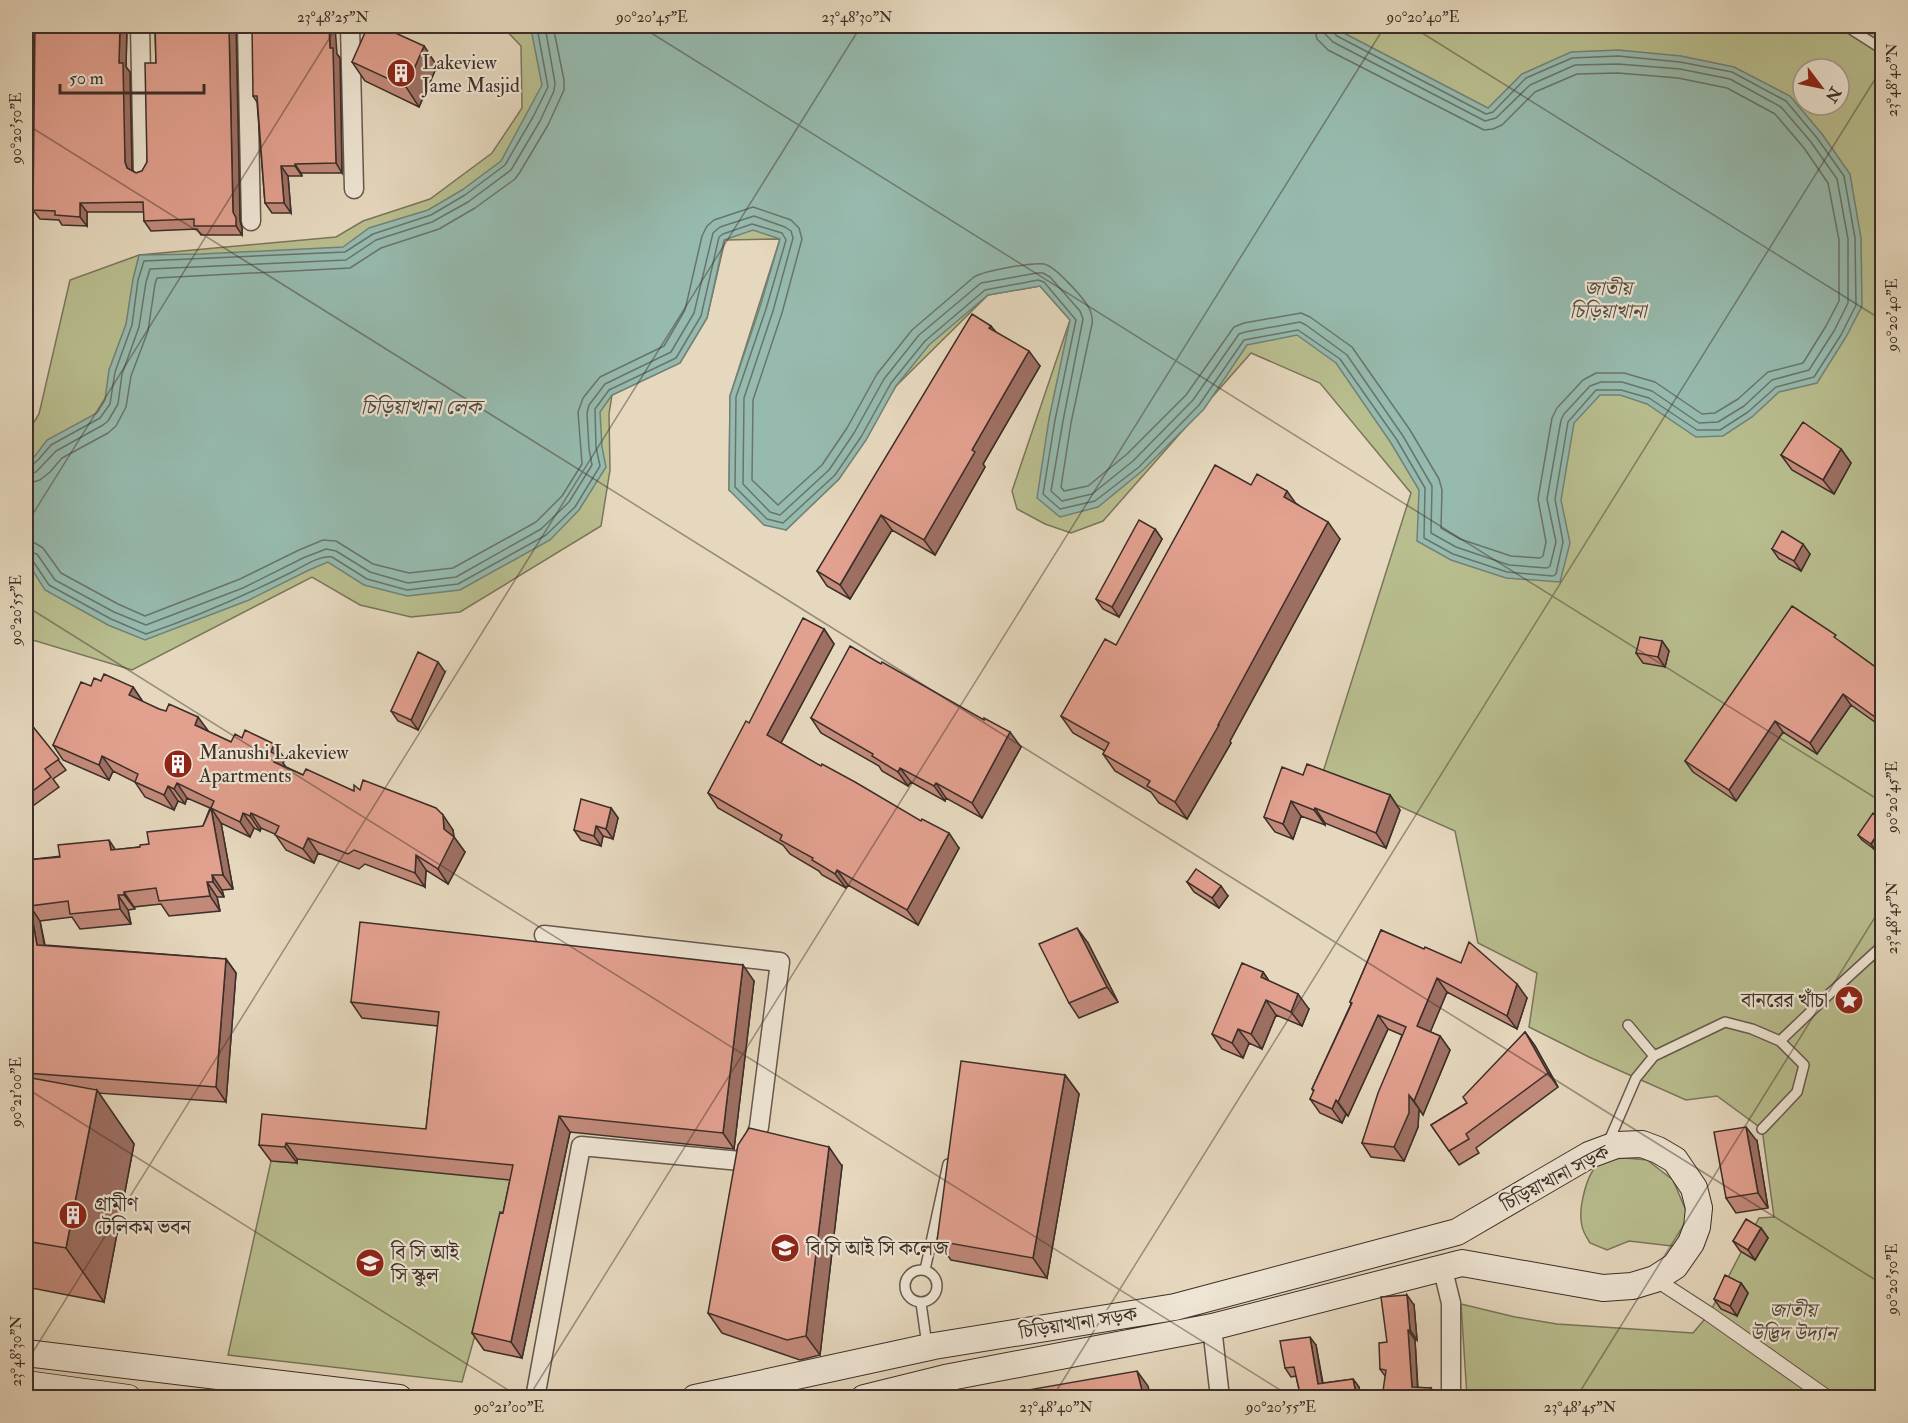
<svg xmlns="http://www.w3.org/2000/svg" width="1908" height="1423" viewBox="0 0 1908 1423" font-family="'IM FELL Double Pica','Noto Serif Bengali',serif">
	<style>
		.green { fill: #b9be8f; stroke: #7a765c; stroke-width: 1.5; fill-rule: evenodd }
		.water { fill: #96baae; stroke: #728278; stroke-width: 1.5 }
		.lines { fill: none; stroke-linecap: round; stroke-linejoin: round }
		.shore { stroke: #69746b; stroke-width: 1.5 }
		.service-casing { stroke: #66584e; stroke-width: 12 }
		.pedestrian-casing { stroke: #66584e; stroke-width: 16 }
		.minor-casing { stroke: #66584e; stroke-width: 21 }
		.secondary-casing { stroke: #3c2e28; stroke-width: 28 }
		.service { stroke: #efe6d5; stroke-width: 9 }
		.pedestrian { stroke: #efe6d5; stroke-width: 14 }
		.minor { stroke: #efe6d5; stroke-width: 18 }
		.secondary { stroke: #efe6d5; stroke-width: 26 }
		.wall { fill: #c28a7b; stroke: #3c2e28; stroke-width: 1.5 }
		.shaded-wall { fill: #9e7064; stroke: #3c2e28; stroke-width: 1.5 }
		.building { fill: #e2a08f; stroke: #3c2e28; stroke-width: 1.5 }
		.ticks { fill: none; stroke: #3c2e28; stroke-width: 1.5; stroke-opacity: 0.45 }
		.labels { text-anchor: middle; dominant-baseline: central; stroke-width: 4.5; stroke-linejoin: round; paint-order: stroke }
		.poi-label { font-size: 20px; fill: #3c2e28; stroke: #efe6d5; text-anchor: start }
		.park-label { font-size: 20px; font-style: italic; fill: #554b3d; stroke: #efe6d5 }
		.street-label { font-size: 20px; fill: #3c2e28; stroke: #efe6d5 }
		.water-label { font-size: 21px; font-style: italic; fill: #4e4a43; stroke: #efe6d5 }
		.neatline { fill: none; stroke: #3c2e28; stroke-width: 2 }
		.ticks-label { font-size: 15px; text-anchor: middle; fill: #3c2e28 }
	</style>
	<rect width="100%" height="100%" fill="#e6d8be"/>
	<filter id="stains"><feTurbulence type="fractalNoise" baseFrequency=".00333" numOctaves="4"/><feColorMatrix values="0 0 0 0 .2 0 0 0 0 .09 0 0 0 0 .02 0 0 0 .5 -.17"/></filter>
	<radialGradient id="worn" r=".72"><stop offset=".6" stop-color="#630" stop-opacity="0"/><stop offset="1" stop-color="#630" stop-opacity=".3"/></radialGradient>
	<path class="green" d="M502,26H1882V1397H1467L1461,1304L1515,1317L1557,1324L1693,1333L1709,1314L1759,1218L1774,1217L1762,1129L1717,1096L1686,1100L1589,1057L1529,1027L1537,973L1478,943L1455,831L1323,772L1411,493L1320,383L1251,353L1103,521L1071,533L1045,524L1017,509L1012,491L1070,320L1040,286L988,295L896,386L839,479L786,530L729,490L730,396L780,239L725,240L707,318L680,363L612,395L609,414L610,470L601,526L460,612L411,617L360,605L312,577L132,670L26,638V435L39,414L70,280L139,255L336,237L363,221L430,199L492,153L522,108L521,46ZM1803,69H1839V105H1803Z
		M1626,1158L1647,1160L1673,1180L1687,1213L1682,1238L1672,1246L1629,1241L1607,1250L1590,1243C1587,1238 1583,1232 1582,1226C1578,1210 1586,1169 1603,1161C1608,1158 1619,1159 1626,1158Z
		M297,1159L518,1180L462,1382L228,1355L271,1161L296,1163Z"/>
	<path class="water" d="M522,26H1334L1340,31L1488,108L1522,74L1571,52L1618,50L1681,56L1734,67L1790,96L1822,134L1850,174L1861,238L1862,306L1846,337L1817,383L1779,392L1752,417L1723,436L1696,437L1647,404L1620,395H1600L1574,423L1561,500L1570,543L1560,582L1506,578L1451,560L1417,541L1419,490L1391,443L1336,363L1297,335L1247,345L1204,409L1142,471L1098,507L1060,517L1037,498L1049,419L1070,320L1040,286L988,295L929,345L896,386L866,440L839,479L786,530L764,525L729,490L730,396L760,307L780,239L753,230L724,240L707,318L680,363L612,395L600,412L602,447L606,467L579,510L550,540L460,590L407,596L364,585L328,562L309,570L249,600L145,640L108,625L45,590L26,560V463L35,456L47,440L97,413L105,400L109,370L126,324L133,279L139,255L201,254L343,247L369,228L428,210L462,190L501,161L542,85L532,34Z"/>
	<g class="lines">
		<path class="shore" d="M26,467L31,466L38,460L51,445L100,418L110,404L115,372L132,325L138,280L144,261L345,252L373,234L431,215L465,195L505,165L533,117L548,87L538,33L531,26
			M26,475L36,472L56,451L103,425L108,421L118,404L122,374L139,327L146,282L150,269L346,260L376,240L432,222L468,202L511,170L540,121L554,91L555,83L546,32L543,26
			M26,484L40,480L50,472L62,458L108,433L116,426L126,407L131,376L148,331L155,284L157,278L350,268L381,248L439,229L475,208L515,179L520,172L548,125L564,90V80L553,26
			M26,542L35,543L43,548L61,573L118,604L145,616L240,579L299,550L323,540L336,541L373,564L409,573L453,568L536,522L562,496L582,464L578,412L583,398L600,377L664,346L685,310L702,236L707,226L714,220L753,207L791,220L799,228L802,239L782,313L753,400L752,480L778,505L822,465L847,428L877,374L912,330L974,277C983,271 1033,262 1044,264C1055,266 1085,299 1090,310C1092,315 1093,319 1092,324L1071,423L1061,487L1064,491L1088,486L1127,454L1186,395L1234,327L1244,323L1301,313L1310,317L1352,347L1410,430L1439,479L1442,490L1441,528L1460,539L1511,556L1540,558L1543,556L1546,542L1538,499L1552,418L1557,408L1583,380L1596,373H1624L1655,382L1702,414L1715,413L1738,399L1768,372L1803,363L1826,326L1839,301V240L1828,183L1804,148L1775,114L1727,88L1678,78L1618,73L1577,74L1535,92L1502,125L1493,129L1484,130L1328,50L1317,39L1314,26
			M26,551L37,554L55,580L114,612L146,625L243,588L303,558L326,549L336,551L370,572L408,583L456,577L541,529L569,502L592,465L589,449L587,413L589,405L605,384L671,352L694,313L713,233L720,227L754,216L785,227L791,231L793,238L773,311L744,398L743,484L770,512L780,515L829,470L854,433L884,379L919,335L981,283L1037,273H1043L1050,277L1080,311L1083,319L1063,421L1051,491L1062,501L1092,494L1133,461L1193,400L1239,334L1245,332L1300,322L1306,325L1347,355L1403,436L1432,486L1431,533L1456,547L1509,565L1547,568L1550,566L1556,542L1547,499L1561,420L1564,414L1590,386L1601,382H1622L1652,391L1699,423L1718,422L1744,406L1772,380L1809,370L1834,331L1848,303V239L1837,179L1811,142L1781,107L1730,79L1680,69L1618,64L1575,65L1530,85L1496,118L1485,121L1333,42L1325,34L1323,26
			M26,558L33,561L49,585L111,619L146,634C196,617 246,595 294,571C304,566 320,555 332,557L367,579L407,590L458,584L546,535L575,507L600,466L596,447L595,409L609,390L676,358L701,316L719,237L723,234L752,224L782,233L786,240L766,309L736,397L735,487L767,519L783,523L835,475L861,437L891,383L925,341L985,290L1038,280L1044,282L1076,320L1055,420L1043,494L1060,509L1095,501L1139,467L1199,405L1244,340L1298,330L1340,359L1397,440L1425,488L1424,538L1453,554L1507,572L1553,576L1556,574L1563,542L1555,499L1568,422L1596,390H1621L1649,398L1697,430H1720L1748,412L1776,387L1814,377L1841,335L1856,305L1855,238L1844,176L1817,138L1786,101L1732,72L1680,62L1618,56L1572,58L1526,78L1493,112L1486,114L1337,36L1332,31L1331,26"/>
		<g class="service-casing">
			<path id="service" d="M1846,26L1882,49
				M1628,1025L1654,1056L1725,1022L1752,1029L1780,1041L1804,1065L1797,1092L1762,1129
				M1780,1041L1825,998L1882,946
				M1608,1143L1636,1078L1654,1056
				M905 1286a16 16 0 1 1 32 0a16 16 0 1 1-32 0Z
				M925,1270L948,1164
				M921,1303L927,1345"/>
		</g>
		<g class="pedestrian-casing">
			<path id="pedestrian" d="M1655,1279L1709,1314L1828,1398"/>
		</g>
		<g class="minor-casing">
			<path id="minor" d="M140,26L143,171
				M247,26L251,221
				M350,26L354,189
				M30,167L31,26
				M1442,1266L1451,1303V1398
				M1212,1327L1220,1398
				M945,1378L951,1398
				M535,1398L581,1146L740,1161C750,1150 755,1141 759,1127L780,962L544,935"/>
		</g>
		<g class="secondary-casing">
			<path id="secondary" d="M26,1353L399,1398
				M26,1384L128,1398
				M695,1398L934,1346L1175,1307L1457,1232L1589,1155L1616,1145L1642,1144L1658,1150L1675,1160L1694,1188L1699,1208L1697,1227L1691,1243L1675,1266L1655,1279L1632,1286L1603,1288L1462,1263L1212,1327L945,1378L864,1398"/>
		</g>
		<use href="#service" class="service"/>
		<use href="#pedestrian" class="pedestrian"/>
		<use href="#minor" class="minor"/>
		<use href="#secondary" class="secondary"/>
	</g>
	<path class="wall" d="M35,26H127L126,67L130,72L132,170L136,173L142,171L147,162L156,63L155,26H236L240,221L242,228V235H201L197,229L151,231L144,221V212H87V226L62,225L59,220L40,219L33,210Z
		M424,46L437,66L419,107L365,81L352,62Z
		M337,54L340,58L342,173H301L302,176H288L291,213H272L265,203L257,102L253,96Z
		M991,326L996,332L1040,366L983,464L985,467L935,555L892,530L850,599L827,586L817,571Z
		M1841,449L1851,463L1834,494L1792,470L1781,455Z
		M1251,485L1297,504L1340,539L1230,741L1231,743L1187,819L1159,803L1151,792L1115,771L1103,754L1105,751L1073,733L1061,716Z
		M1155,529L1162,539L1119,617L1103,609L1096,599Z
		M1772,549L1810,554L1801,571L1779,559Z
		M824,629L834,644L781,743L959,848L918,925L848,885L846,888L822,875L819,871L790,854L783,845L718,808L708,793L749,723Z
		M1662,641L1669,651L1665,667L1643,663L1636,653Z
		M1841,642L1874,666L1882,654V727L1851,705L1817,754L1783,732L1736,801L1693,772L1685,761Z
		M445,672L418,730L398,721L391,711Z
		M101,681L133,687L143,702L231,742L242,738L274,744L285,759L283,763L286,767L303,775L354,791L360,790L453,830L454,837L465,852L448,884L426,870L425,887L365,864L359,869L318,853L314,863L286,850L275,834L261,828L260,831L254,828L250,837L221,823L233,889L222,890L224,897H217L220,911L169,916L161,904L134,907L135,909L128,910L131,924L80,929L72,917L40,921L45,945L226,959L236,973L226,1102L98,1093L134,1144L104,1302L26,1287V858L27,860L140,847L203,826L210,808L187,798L185,804L178,801L174,810L145,797L135,782L113,771L109,780L63,760L53,745L91,686Z
		M26,718L66,770L53,779L59,787L30,808L26,802Z
		M811,718L1021,747L982,818L946,798L945,801L911,782L908,786L882,771L879,766L821,733Z
		M1303,775L1390,795L1400,810L1386,848L1325,823V825L1301,816L1293,839L1275,832L1264,817Z
		M611,808L618,818L613,839L603,836L601,846L581,840L574,830Z
		M1882,820V837L1874,849L1862,840L1858,835Z
		M1187,882L1228,896L1219,908L1194,892Z
		M1381,930L1527,998L1517,1029L1447,992L1430,1032L1440,1036L1450,1050L1423,1115L1419,1109L1418,1127L1404,1161L1371,1157L1362,1143L1402,1035L1388,1029L1348,1116L1346,1114L1342,1123L1320,1113L1310,1099L1314,1092L1312,1089L1351,1004L1350,1002Z
		M1088,943L1118,1002L1079,1018L1069,1003Z
		M1263,972L1269,981L1309,1009L1302,1026L1276,1015L1262,1049L1249,1043L1243,1058L1222,1049L1212,1034Z
		M754,981L734,1149L570,1132L522,1358L484,1350L472,1333L503,1213L510,1180L297,1159V1163L271,1161L259,1145L426,1129L438,1026L362,1018L351,1002Z
		M1525,1032L1535,1046L1558,1087L1476,1148L1479,1153L1459,1165L1431,1125L1467,1103Z
		M1065,1075L1079,1094L1047,1278L951,1260L937,1241Z
		M1757,1141L1768,1208L1736,1213L1726,1198Z
		M842,1166L820,1355L800,1360L722,1333L708,1313Z
		M1761,1228L1768,1238L1755,1260L1740,1251L1733,1241Z
		M1741,1283L1748,1293L1737,1316L1721,1309L1714,1299Z
		M1414,1305L1417,1340H1415L1418,1388L1438,1398L1385,1376L1380,1369L1387,1342Z
		M1316,1345L1323,1383L1353,1379L1359,1387L1361,1398H1301L1296,1376L1291,1377L1285,1368Z"/>
	<path class="shaded-wall" d="M120,26H127L126,67L130,72L132,171L127,168L125,162L119,63Z
		M229,26H236L240,221L242,228V235L236,226L233,212Z
		M329,26H335L337,54L340,58L342,173L336,163Z
		M424,46L437,66L419,107L406,87Z
		M295,164L301,173L302,176L295,166Z
		M281,166L288,176L291,213L284,203Z
		M80,203L87,212V226L80,217Z
		M1029,351L1040,366L983,464L985,467L935,555L924,540L972,450Z
		M1841,449L1851,463L1834,494L1823,480Z
		M1287,491L1299,508L1284,497Z
		M881,515L892,530L850,599L840,585Z
		M1328,522L1340,539L1230,741L1231,743L1187,819L1175,802Z
		M1155,529L1162,539L1119,617L1112,607Z
		M1803,544L1810,554L1801,571L1794,561Z
		M824,629L834,644L777,750L767,735Z
		M26,635L31,642L26,649Z
		M1662,641L1669,651L1665,667L1658,657Z
		M438,662L445,672L418,730L411,720Z
		M133,687L143,702L129,695Z
		M1843,694L1851,705L1817,754L1810,743Z
		M198,717L209,732L195,725Z
		M1775,721L1783,732L1736,801L1729,790Z
		M1010,732L1021,747L982,818L972,803Z
		M274,744L285,759L283,763L287,770L274,762L271,752Z
		M102,756L113,771L109,780L99,765Z
		M900,768L911,782L908,786L898,772Z
		M177,783L187,798L185,804L174,789Z
		M936,783L946,798L945,801L934,786Z
		M168,786L178,801L174,810L164,795Z
		M1390,795L1400,810L1386,848L1376,833Z
		M1291,801L1301,816L1293,839L1283,824Z
		M211,808L221,823L233,889L223,875Z
		M611,808L618,818L613,839L606,829Z
		M1315,808L1325,823V825L1314,810Z
		M243,813L254,828L250,837L240,822Z
		M251,813L261,828L260,831L250,816Z
		M443,815L453,830L454,838V837L465,852L448,884L438,869L444,829Z
		M596,826L603,836L601,846L594,836Z
		M1882,827V837L1874,849L1871,844Z
		M949,833L959,848L918,925L907,910Z
		M308,838L318,853L314,863L303,849Z
		M109,840L119,855L111,850Z
		M416,855L426,870L425,887L415,873Z
		M837,870L848,885L846,888L835,874Z
		M212,875L222,890L224,897L213,882Z
		M207,882L217,897L220,911L210,896Z
		M1221,886L1228,896L1219,908L1212,898Z
		M124,892L134,907L135,909L124,895Z
		M118,895L128,910L131,924L120,909Z
		M30,906L40,921L47,960L37,945Z
		M1077,928L1088,943L1118,1002L1107,987Z
		M226,959L236,973L226,1102L216,1087Z
		M743,965L754,981L734,1149L723,1133Z
		M1263,972L1273,987L1261,977Z
		M1437,978L1447,992L1427,1040L1417,1026Z
		M1517,984L1527,998L1517,1029L1507,1016Z
		M1298,994L1309,1009L1302,1026L1291,1012Z
		M1266,1000L1276,1015L1262,1049L1251,1034Z
		M1378,1015L1388,1029L1348,1116L1338,1102Z
		M1238,1029L1249,1043L1243,1058L1232,1043Z
		M1525,1032L1535,1046L1558,1087L1548,1073Z
		M1440,1036L1450,1050L1423,1115L1414,1101Z
		M1065,1075L1079,1094L1047,1278L1033,1258Z
		M97,1090L134,1144L104,1302L66,1248Z
		M1409,1095L1419,1109L1418,1127L1404,1161L1394,1147Z
		M1336,1100L1346,1114L1342,1123L1332,1109Z
		M559,1116L570,1132L522,1358L511,1342Z
		M1746,1127L1757,1141L1768,1208L1758,1193Z
		M286,1143L297,1159V1163L285,1147Z
		M829,1147L842,1166L820,1355L806,1336Z
		M1761,1228L1768,1238L1755,1260L1748,1250Z
		M1741,1283L1748,1293L1737,1316L1730,1306Z
		M1407,1295L1414,1305L1417,1340L1410,1330Z
		M1408,1330L1415,1340L1418,1397L1412,1387Z
		M1310,1337L1316,1345L1324,1393L1318,1384Z
		M1137,1371L1148,1386L1151,1398H1144Z
		M1353,1379L1359,1387L1361,1398H1357Z
		M1431,1388L1438,1398H1430Z"/>
	<path class="building" d="M35,26H120L119,63H123L125,162L127,168L136,173L142,171L147,162L145,63H156L155,26H229L233,212L236,218V226H194V219L144,221L143,202L80,203V217L55,215V211L33,210Z
		M252,26H329L330,48H333L336,163L295,164V166H281L284,203H265L257,96H253Z
		M368,26H380L424,46L406,87L352,62Z
		M972,314L991,326L989,328L1029,351L972,450L975,452L924,540L881,515L840,585L817,571Z
		M1803,422L1841,449L1823,480L1781,455Z
		M1215,465L1251,485L1257,474L1287,491L1284,497L1328,522L1218,725H1219L1175,802L1147,786L1150,781L1103,754L1109,743L1061,716L1105,639L1116,645Z
		M1139,520L1155,529L1112,607L1096,599Z
		M1782,531L1803,544L1794,561L1772,549Z
		M1792,606L1836,635L1834,637L1874,666L1882,654V722L1843,694L1810,743L1775,721L1729,790L1685,761Z
		M803,618L824,629L767,735L821,766L822,764L855,782L921,821L922,819L949,833L907,910L837,870L835,874L812,860L813,858L780,840L782,835L708,793L746,721L749,723Z
		M1640,637L1662,641L1658,657L1636,653Z
		M850,646L881,664L882,662L984,720V718L1010,732L972,803L936,783L934,786L900,768L898,772L872,756L873,754L811,718Z
		M418,652L438,662L411,720L391,711Z
		M104,674L133,687L129,695L159,709L166,711L169,704L198,717L195,725L231,742L235,734L242,738L245,730L274,744L271,752L277,755L274,762L303,775L306,769L354,791V785L360,790L363,780L436,808L443,815L444,829L454,837L438,869L416,855L415,873L354,850L348,854L308,838L303,849L275,835L279,826L251,813L250,816L243,813L240,822L211,808L223,875H212L213,882H207L210,896L159,901L156,888L124,892V895H118L120,909L70,914L68,901L30,906L37,945L226,959L216,1087L26,1073V860L60,857L58,845L109,840L111,850L140,847V845L149,844L147,832L203,826L214,801L177,783L174,789L168,786L164,795L135,782L138,774L102,756L99,765L53,745L81,682L91,686L94,678L101,681Z
		M26,718L59,759L45,769L51,777L26,796Z
		M1307,764L1390,795L1376,833L1315,808L1314,810L1291,801L1283,824L1264,817L1282,767L1303,775Z
		M581,799L611,808L606,829L596,826L594,836L574,830Z
		M1873,813L1882,820V827L1871,844L1858,835Z
		M1196,869L1221,886L1212,898L1187,882Z
		M360,922L743,965L723,1133L559,1116L511,1342L472,1333L500,1212L503,1213L513,1165L286,1143L285,1147L259,1145L262,1114L426,1129L439,1012L351,1002Z
		M1077,928L1107,987L1069,1003L1039,944Z
		M1381,930L1424,949L1425,947L1461,963L1469,942L1517,984L1507,1016L1437,978L1417,1026L1440,1036L1414,1101L1409,1095V1113L1394,1147L1362,1143L1378,1093L1406,1027L1378,1015L1338,1102L1336,1100L1332,1109L1310,1099L1314,1090L1312,1089L1352,1003L1350,1002Z
		M1242,963L1263,972L1261,977L1298,994L1291,1012L1266,1000L1251,1034L1238,1029L1232,1043L1212,1034Z
		M1525,1032L1548,1073L1466,1134L1469,1139L1449,1151L1431,1125L1467,1103L1463,1097Z
		M961,1061L1065,1075L1033,1258L937,1241Z
		M26,1077L97,1090L66,1248L26,1241Z
		M1746,1127L1758,1193L1726,1198L1714,1132Z
		M749,1128L829,1147L806,1336L787,1340L708,1313L738,1145Z
		M1746,1219L1761,1228L1748,1250L1733,1241Z
		M1725,1275L1741,1283L1730,1306L1714,1299Z
		M1407,1295L1410,1330H1408L1412,1387L1431,1388L1430,1398H1382L1386,1370L1380,1369L1379,1343L1387,1342L1381,1297Z
		M1310,1337L1318,1384L1353,1379L1357,1398H1301L1294,1367L1285,1368L1280,1341Z
		M1137,1371L1144,1398H1030L1028,1390Z"/>
	<path class="ticks" d="M640,26L1882,802M1411,26L1882,320M26,124L1882,1284M26,525L337,26M26,606L1293,1398M26,1088L521,1398M26,1363L861,26M528,1398L1385,26M1052,1398L1882,68M1576,1398L1882,906"/>
	<defs>
		<g id="building-disc" transform="scale(1.5)"><circle r="9.5" fill="#8f2418" stroke="#efe6d5"/><path d="M-4-6H4V6H1V3H-1V6H-4ZM-2.5-4.3h1.7v1.8h-1.7ZM.8-4.3h1.7v1.8H.8ZM-2.5-1h1.7V.8h-1.7ZM.8-1h1.7V.8H.8Z" fill="#fff"/></g>
		<g id="sight-disc" transform="scale(1.5)"><circle r="9.5" fill="#8f2418" stroke="#efe6d5"/><path d="M0-6L1.8-2.2L6-1.7L2.9 1.2L3.7 5.4L0 3.3L-3.7 5.4L-2.9 1.2L-6-1.7L-1.8-2.2Z" fill="#fff"/></g>
		<g id="university-disc" transform="scale(1.5)"><circle r="9.5" fill="#8f2418" stroke="#efe6d5"/><path d="M0-5L7-2L0 1L-7-2ZM-4 1L0 2.5L4 1V4Q0 6-4 4Z" fill="#fff"/></g>
		<g id="school-disc" transform="scale(1.5)"><circle r="9.5" fill="#8f2418" stroke="#efe6d5"/><path d="M0-5L7-2L0 1L-7-2ZM-4 1L0 2.5L4 1V4Q0 6-4 4Z" fill="#fff"/></g>
	</defs>
	<g fill-rule="evenodd">
		<use href="#building-disc" x="401" y="73"/>
		<use href="#building-disc" x="178" y="764"/>
		<use href="#sight-disc" x="1849" y="1000"/>
		<use href="#building-disc" x="73" y="1215"/>
		<use href="#university-disc" x="785" y="1248"/>
		<use href="#school-disc" x="370" y="1263"/>
	</g>
	<g class="labels">
		<g class="poi-label">
			<text x="422" y="62">Lakeview<tspan x="422" dy="23">Jame Masjid</tspan></text>
			<text x="199" y="752">Manushi Lakeview<tspan x="199" dy="23">Apartments</tspan></text>
			<text x="1828" y="1000" text-anchor="end">বানরের খাঁচা</text>
			<text x="94" y="1204">গ্রামীণ<tspan x="94" dy="23">টেলিকম ভবন</tspan></text>
			<text x="806" y="1248">বি সি আই সি কলেজ</text>
			<text x="391" y="1252">বি সি আই<tspan x="391" dy="23">সি স্কুল</tspan></text>
		</g>
		<g class="park-label">
			<text x="1608" y="288">জাতীয়<tspan x="1608" dy="23">চিড়িয়াখানা</tspan></text>
			<text x="1793" y="1310">জাতীয়<tspan x="1793" dy="23">উদ্ভিদ উদ্যান</tspan></text>
		</g>
		<g class="street-label">
			<text transform="translate(1555 1178) rotate(-28)">চিড়িয়াখানা সড়ক</text>
			<text transform="translate(1078 1323) rotate(-9)">চিড়িয়াখানা সড়ক</text>
		</g>
		<g class="water-label">
			<text x="421" y="407">চিড়িয়াখানা লেক</text>
		</g>
	</g>
	<rect width="1908" height="1423" fill="none" stroke="#e6d8be" stroke-width="66"/>
	<g transform="translate(1821 87) rotate(122)"><circle r="28" fill="#efe6d5" stroke="#a79c90" stroke-width="1.5"/>
	<path d="M0-4.5L10 22L0 15L-10 22Z" fill="#8f2418"/>
	<text y="-9" font-size="16" font-weight="bold" text-anchor="middle" fill="#3c2e28">N</text>
	</g>
	<path d="M60 84v9h144v-9" fill="none" stroke="#3c2e28" stroke-width="3"/>
	<text x="69" y="84" font-size="18" fill="#3c2e28" stroke="#efe6d5" stroke-width="4.5" paint-order="stroke">50 m</text>
	<rect x="33" y="33" width="1842" height="1357" class="neatline"/>
	<g class="ticks-label">
		<text x="333" y="22">23°48'25"N</text>
		<text x="652" y="22">90°20'45"E</text>
		<text x="857" y="22">23°48'30"N</text>
		<text x="1423" y="22">90°20'40"E</text>
		<text transform="translate(1892 80) rotate(-90)" y="5">23°48'40"N</text>
		<text transform="translate(16 128) rotate(-90)" y="5">90°20'50"E</text>
		<text transform="translate(1892 315) rotate(-90)" y="5">90°20'40"E</text>
		<text transform="translate(16 610) rotate(-90)" y="5">90°20'55"E</text>
		<text transform="translate(1892 797) rotate(-90)" y="5">90°20'45"E</text>
		<text transform="translate(1892 918) rotate(-90)" y="5">23°48'45"N</text>
		<text transform="translate(16 1092) rotate(-90)" y="5">90°21'00"E</text>
		<text transform="translate(1892 1279) rotate(-90)" y="5">90°20'50"E</text>
		<text transform="translate(16 1351) rotate(-90)" y="5">23°48'30"N</text>
		<text x="509" y="1412">90°21'00"E</text>
		<text x="1056" y="1412">23°48'40"N</text>
		<text x="1281" y="1412">90°20'55"E</text>
		<text x="1580" y="1412">23°48'45"N</text>
	</g>
	<rect width="100%" height="100%" filter="url(#stains)"/>
	<rect width="100%" height="100%" fill="url(#worn)"/>
</svg>
